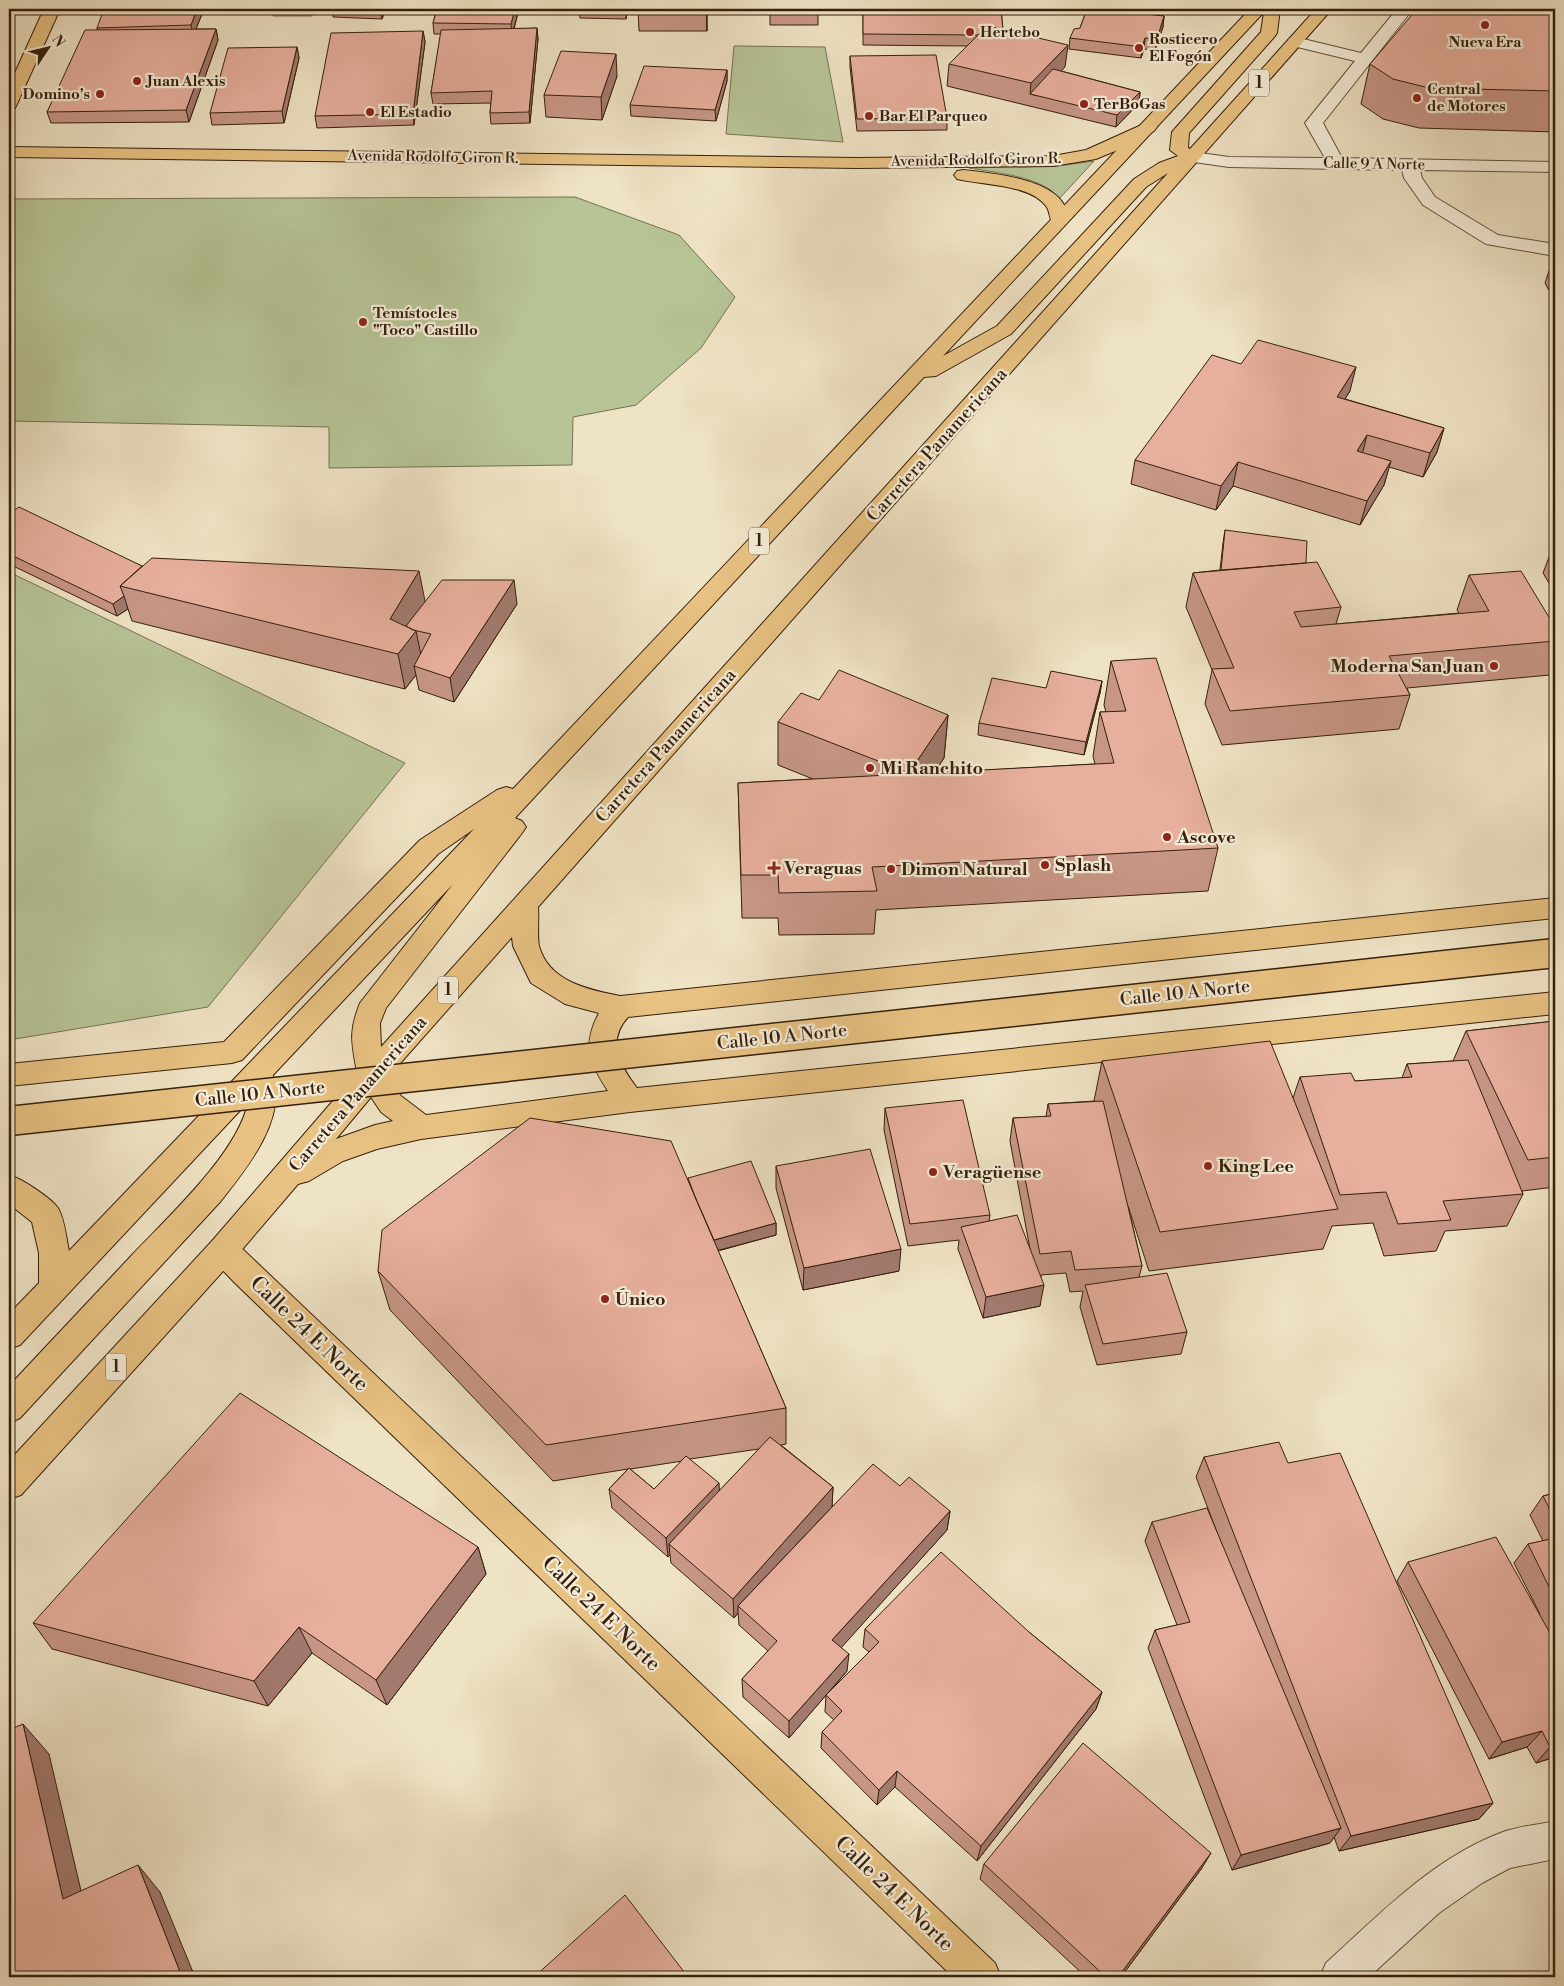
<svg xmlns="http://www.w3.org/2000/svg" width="1564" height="1986" viewBox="0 0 1564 1986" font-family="'Libre Bodoni',serif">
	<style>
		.green { fill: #b7c496; stroke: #767252 }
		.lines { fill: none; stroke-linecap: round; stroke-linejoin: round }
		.minor-casing { stroke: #64503b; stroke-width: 2 }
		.major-casing { stroke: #351f0d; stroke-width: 2 }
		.highway-casing { stroke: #351f0d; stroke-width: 2 }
		.minor { fill: #f5edd9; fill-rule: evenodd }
		.major { fill: #e8c282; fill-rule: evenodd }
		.highway { fill: #e8c282; fill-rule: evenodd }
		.major-bridge-casing { stroke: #351f0d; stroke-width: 31; stroke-linecap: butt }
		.major-bridge { stroke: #e8c282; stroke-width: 28 }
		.wall { fill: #c79687; stroke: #351f0d; fill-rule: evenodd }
		.shaded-wall { fill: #a27a6e; stroke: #351f0d }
		.building { fill: #e7af9d; stroke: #351f0d }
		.poi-dot { fill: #8f2418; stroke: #f5edd9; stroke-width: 2 }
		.labels { text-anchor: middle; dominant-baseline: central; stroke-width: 4.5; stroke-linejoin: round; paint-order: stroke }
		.far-poi-label { font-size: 15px; font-weight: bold; fill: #351f0d; stroke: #f5edd9; text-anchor: start }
		.far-street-label { font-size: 15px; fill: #351f0d; stroke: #f5edd9 }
		.shield { fill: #f5edd9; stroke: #6f5d4a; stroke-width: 1 }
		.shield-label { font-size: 16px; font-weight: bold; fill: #351f0d }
		.street-label { font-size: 18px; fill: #351f0d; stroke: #f5edd9 }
		.poi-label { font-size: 18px; font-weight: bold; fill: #351f0d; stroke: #f5edd9; text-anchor: start }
		.near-street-label { font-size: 21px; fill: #351f0d; stroke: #f5edd9 }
	</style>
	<rect width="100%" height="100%" fill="#efe3c5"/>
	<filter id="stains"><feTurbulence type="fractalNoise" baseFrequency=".004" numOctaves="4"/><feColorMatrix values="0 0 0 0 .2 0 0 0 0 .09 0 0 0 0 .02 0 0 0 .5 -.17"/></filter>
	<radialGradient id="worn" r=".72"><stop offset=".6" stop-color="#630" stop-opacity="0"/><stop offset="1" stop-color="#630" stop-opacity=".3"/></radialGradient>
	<path class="green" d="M276,9H314L312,16H273Z
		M734,46L825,47L843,142L726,134Z
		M1094,161L1059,199C1046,177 992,172 969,168L1058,166Z
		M575,197L679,235L735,297L701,348L636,405L573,417L572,465L329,468V427L9,421V199Z
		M9,572L405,763L208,1007L9,1040Z"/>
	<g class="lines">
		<g class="minor-casing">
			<path id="minor" d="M1397,9H1413L1323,123L1342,158L1555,162V172L1420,170L1422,178L1435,197L1498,235L1555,244V256L1486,244L1423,205L1404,178L1402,170L1229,167L1187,161L1184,157L1187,153L1193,152L1229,157L1325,158L1305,123L1355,61L1289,45L1287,42L1289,39L1295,37L1361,53Z
				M1555,1821V1859L1510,1868L1482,1883L1439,1913L1369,1977H1320L1326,1963C1380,1914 1433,1858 1503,1832C1519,1826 1538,1825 1555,1821Z"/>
		</g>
		<g class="major-casing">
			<path id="major" d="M44,9H60L17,104L15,108L9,109V86Z
				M1148,122L1154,123L1157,127L1154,131L1127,146L1096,159L1053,166L857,168L9,157V147L857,158L1053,156L1086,150Z
				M963,170C990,173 1050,178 1064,205C1066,209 1067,215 1068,220L1065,224L1059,225L1053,224C1049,218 1050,211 1046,206C1030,184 981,185 957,179L954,175L957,171Z
				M223,1237L234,1241L995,1963L1001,1977H953L235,1283L212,1259L208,1250L212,1241Z"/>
		</g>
		<g class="highway-casing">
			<path id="highway" d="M1250,9H1280L1277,33L1275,36L1189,133L1188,148L1190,149L1316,9H1332L538,907C539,919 537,935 539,946C549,982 589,990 620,996L1555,898V918L628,1017C606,1041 620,1066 637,1088L1555,992V1014L630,1112L421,1139L377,1149L343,1161L309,1181L298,1184L234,1259L21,1495L9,1499V1461L212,1241L357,1073C352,1043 348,1033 360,1003L453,884L273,1075C287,1120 246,1169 220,1202L20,1418L9,1423V1386C50,1342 91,1299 132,1255C166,1219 239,1152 248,1102L20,1345L9,1349V1314L39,1283V1253L32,1222L9,1204V1175C21,1178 51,1198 58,1208C65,1220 66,1238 69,1251L474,829L438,854L242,1060L232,1063L9,1086V1064L224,1042L420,840L497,790L506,787L513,789ZM1264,12L1261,32L1172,132L1170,150L1178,156L1159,163L1134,179L997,326L943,356ZM1168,173L381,1047L380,1023L386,1008L522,833L526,827L522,821L515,818L924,377L936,376L1011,334L1146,187ZM512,937L513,946L531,983L565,1004L599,1013C582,1045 589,1062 608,1091L426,1115L401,1096L388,1077ZM371,1097L381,1112L393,1121L375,1125L336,1139Z"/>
		</g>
		<use href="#minor" class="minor"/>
		<use href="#major" class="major"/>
		<use href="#highway" class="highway"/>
		<g class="major-bridge-casing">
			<path id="major-bridge" d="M9,1121L1555,953"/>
		</g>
		<use href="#major-bridge" class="major-bridge"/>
	</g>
	<path class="wall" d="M204,9L196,29H216L218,40L189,122L51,123L47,112L97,30V28Z
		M332,9H386L382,19L333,17Z
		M437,9H519L514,29L537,28L538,39L530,123L491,124L490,113L491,103L433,104L431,93L441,34H434L433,23Z
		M579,9H628L626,19L580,18Z
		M638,9H707V31H639Z
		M709,9H745V14H710Z
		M770,9H830V14H818V25H770Z
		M853,9H1001L1003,30L1065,67L1061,71L1140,92L1139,103L1116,127L947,86L949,64L967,46L863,45V12H853Z
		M1087,9H1167L1162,16H1164L1163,27L1155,50L1144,49L1141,58L1069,49L1070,38L1080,28Z
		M1555,9V132L1419,128L1383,119L1361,104L1370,64Z
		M423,31L425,42L414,125L317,128L315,116Z
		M297,47L299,58L284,123L212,125L210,113Z
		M850,56L947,118V130L857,131L850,67Z
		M727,70V81L716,121L631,116L630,105Z
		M617,76L602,120L546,117L544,95Z
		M1555,253V302L1545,283Z
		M1241,364L1350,391L1345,399L1444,428L1437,452L1423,477L1389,467L1384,485L1360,525L1233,486L1216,510L1131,484L1135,460Z
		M9,514L142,566L425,602L517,604L454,702L419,690L416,675L405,689L132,621L128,609L117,616L9,564Z
		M1225,530L1306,563L1341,607L1336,624L1459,613L1457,610L1469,575L1555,627V662L1550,675L1407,688L1410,695L1399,729L1222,745L1205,704L1212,670L1186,607L1193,573L1220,570L1223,543Z
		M1552,549H1555V593L1543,573Z
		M1111,661L1218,848L1208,891L876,910L874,934L779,935L778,918H742L738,783L813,779L778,765V722L819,700L948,715L944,758L934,773L1095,764L1093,756L1100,712H1106L1104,705Z
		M1102,681L1100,693L1084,755L978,735L979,723L1046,688Z
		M1555,1021V1187L1522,1191L1523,1194L1507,1226L1445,1231L1436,1251L1384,1256L1373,1223L1332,1226L1323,1249L1149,1271L1128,1206L1142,1266L1139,1277L1187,1332L1181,1354L1097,1365L1080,1307L1083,1291L1070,1292L1066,1273L1041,1275L1040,1306L983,1318L958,1249L959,1240L908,1246L884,1130L885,1108L990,1215L989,1221L1030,1249L1010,1141L1013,1118L1046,1117L1048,1104L1094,1101L1102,1061L1293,1098L1300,1077L1355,1081L1402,1078L1407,1064L1453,1061L1466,1031Z
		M776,1166L899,1271L803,1290L776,1188Z
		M688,1178L776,1223V1235L718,1251L786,1408V1444L781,1445L833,1487L832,1506L900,1486L950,1511L947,1530L841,1647L847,1671L831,1690L869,1652L863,1647L865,1629L1029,1632L1102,1692L1096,1709L977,1861L895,1787L877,1805L821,1748L822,1732L834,1720L825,1712L826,1695L789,1738L743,1697L742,1679L768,1651L739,1625L738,1613L734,1618L671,1563L670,1555L668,1557L612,1508L609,1489L628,1469L553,1481L390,1310L378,1271L688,1182ZM759,1449L720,1490L690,1459ZM682,1461L654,1489L630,1469L644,1467Z
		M1204,1457L1288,1463L1493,1803L1479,1819L1339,1851L1334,1837L1330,1843L1232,1870L1148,1648L1155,1630L1177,1625L1145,1541L1152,1522L1223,1548L1196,1477Z
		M1555,1493V1757L1536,1763L1527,1747L1489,1759L1397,1581L1408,1562L1540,1614L1514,1563L1528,1544L1543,1541L1530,1515L1543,1496Z
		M478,1547L486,1574L387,1705L312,1653L268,1706L52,1649L33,1623Z
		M984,1864L1202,1868L1121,1977H1086L980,1879Z"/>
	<path class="shaded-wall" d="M197,9H204L193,36L191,25Z
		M380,9H386L382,19Z
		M515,9H519L512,35L511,24Z
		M626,9H628L626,19Z
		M706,9H707V31Z
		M1160,9H1167L1155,24L1157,13Z
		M1164,16L1163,27L1155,50L1157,39Z
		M537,28L538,39L530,123L529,112Z
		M216,29L218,40L189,122L186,110Z
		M423,31L425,42L414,125L413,114Z
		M1145,38L1144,49L1141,58L1142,47Z
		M1068,45L1065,67L1038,96L1030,94L1031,83Z
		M297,47L299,58L284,123L282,111Z
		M616,54L617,76L602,120L601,97Z
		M727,70V81L716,121L715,110Z
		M1140,92L1139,103L1116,127L1117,115Z
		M1356,367L1350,391L1331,421L1337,397Z
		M1444,428L1437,452L1423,477L1430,453Z
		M1367,435L1361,459L1357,451Z
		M1391,461L1384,485L1360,525L1367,501Z
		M1238,462L1233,486L1216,510L1221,486Z
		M419,571L426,606L405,627L390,619Z
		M514,580L517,604L454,702L450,678Z
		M124,596L128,609L117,616L113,604Z
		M416,631L423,665L414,666L416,675L405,689L398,654Z
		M1102,681L1100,693L1084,755L1086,742Z
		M948,715L944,758L906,816L909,773Z
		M776,1223V1235L712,1252L711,1241Z
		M901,1249L899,1271L803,1290L804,1268Z
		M1044,1285L1040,1306L983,1318L986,1297Z
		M719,1483L720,1503L669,1544L670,1555L668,1557L666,1538Z
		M833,1487L832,1507L738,1606V1613L734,1618L733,1599Z
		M950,1511L947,1530L832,1658V1640Z
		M478,1547L486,1574L387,1705L376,1680Z
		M299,1627L312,1653L268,1706L254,1681Z
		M849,1654L847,1671L789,1738V1721Z
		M1102,1692L1096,1709L977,1861L981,1846Z
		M23,1724L49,1754L89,1925L63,1899Z
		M1542,1731L1527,1747L1489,1759L1502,1742Z
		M1555,1745V1757L1536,1763L1550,1747Z
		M897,1771L895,1787L877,1805L879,1790Z
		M1493,1803L1479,1819L1339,1851L1351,1836Z
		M1341,1828L1330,1843L1232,1870L1241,1855Z
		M1211,1853L1202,1868L1121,1977H1118Z
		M138,1865L160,1892L195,1977H182Z"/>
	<path class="building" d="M104,9H197L191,25L97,28Z
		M437,9H515L511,24L433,23Z
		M770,9H818V14H770Z
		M863,9H1001L1003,30L987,26L978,35L863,34Z
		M1087,9H1102L1164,16L1157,39L1145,38L1142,47L1070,38L1074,29L1080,28Z
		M1123,9H1160L1157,13Z
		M1417,9H1555V91L1429,88L1393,79L1370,64Z
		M987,26L1068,45L1031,83L949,64Z
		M537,28L529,112L490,113L492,91L431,93L441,30Z
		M216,29L186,110L47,112L85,30Z
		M423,31L413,114L315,116L331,33Z
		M297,47L282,111L210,113L228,48Z
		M561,51L616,54L601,97L544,95Z
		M936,55L947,118L857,119L850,56Z
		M644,66L727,70L715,110L630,105Z
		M1053,69L1140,92L1117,115L1030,94Z
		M1258,340L1356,367L1337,397L1444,428L1430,453L1367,435L1357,451L1391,461L1367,501L1238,462L1221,486L1135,460L1212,355L1241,364Z
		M19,507L142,566L120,586L124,596L113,604L9,554V514Z
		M1225,530L1307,541L1306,563L1221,570Z
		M1552,549H1555V554Z
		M152,558L419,571L390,619L416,631L398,654L120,586Z
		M1317,562L1341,607L1294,612L1301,627L1489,611L1469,575L1521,571L1555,627V641L1389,656L1410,695L1230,711L1212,669L1234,668L1193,573Z
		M442,580H514L450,678L414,666L431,634L413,630L406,626Z
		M1156,658L1218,848L872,867L877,891L779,893L778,875H741L738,783L1114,763L1100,712L1126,711L1111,661Z
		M839,670L948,715L909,773L778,722L801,693L819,700Z
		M1051,671L1102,681L1086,742L979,723L992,678L1046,688Z
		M1555,1021V1157L1528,1160L1466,1031Z
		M1270,1041L1338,1209L1160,1232L1102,1061Z
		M1468,1060L1523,1194L1443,1201L1451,1220L1398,1224L1386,1192L1340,1195L1300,1077L1351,1073L1355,1081L1412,1077L1407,1064Z
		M963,1100L990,1215L910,1224L885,1108Z
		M1103,1101L1142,1266L1075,1270L1071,1251L1040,1254L1013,1118L1051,1116L1048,1104Z
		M530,1118L671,1141L786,1408L546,1445L378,1271L382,1230Z
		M870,1149L901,1249L804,1268L776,1166Z
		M751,1161L776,1223L714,1240L696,1199L688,1178Z
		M1017,1215L1044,1285L986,1297L961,1227Z
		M1167,1273L1187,1332L1103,1344L1085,1285Z
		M240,1393L478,1547L376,1680L299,1627L254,1681L33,1623Z
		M770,1437L833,1487L733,1599L669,1544Z
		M1279,1442L1288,1463L1340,1453L1493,1803L1351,1836L1204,1457Z
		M686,1456L719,1483L666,1538L609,1489L629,1468L654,1489Z
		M873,1464L900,1486L909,1477L950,1511L832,1640L849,1654L789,1721L742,1679L777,1641L738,1606Z
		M1555,1493V1520L1543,1496Z
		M1207,1508L1341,1828L1241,1855L1155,1630L1190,1622L1152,1522Z
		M1496,1537L1555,1642V1745L1550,1747L1542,1731L1502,1742L1408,1562Z
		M1555,1538V1599L1528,1544Z
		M941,1552L1029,1632L1102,1692L981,1846L897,1771L879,1790L822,1732L842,1711L826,1695L879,1642L865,1629Z
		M23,1724L63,1899L138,1865L182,1977H9V1730Z
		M1083,1743L1211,1853L1118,1977H1106L984,1864Z
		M625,1895L688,1977H534Z"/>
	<g class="poi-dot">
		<circle cx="1485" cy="25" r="5"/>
		<circle cx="970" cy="32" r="5"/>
		<circle cx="1139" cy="48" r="5"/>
		<circle cx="137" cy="81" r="5"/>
		<circle cx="100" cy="94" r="5"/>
		<circle cx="1417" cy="98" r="5"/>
		<circle cx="1084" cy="104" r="5"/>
		<circle cx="370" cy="112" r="5"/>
		<circle cx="869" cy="116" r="5"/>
		<circle cx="363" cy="322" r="5"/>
		<circle cx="1494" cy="666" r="5"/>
		<circle cx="870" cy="768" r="5"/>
		<circle cx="1167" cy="837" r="5"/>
		<circle cx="1045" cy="865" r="5"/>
		<path d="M771.5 860.5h5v5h5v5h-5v5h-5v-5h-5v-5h5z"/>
		<circle cx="891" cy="869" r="5"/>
		<circle cx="1208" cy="1166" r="5"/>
		<circle cx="933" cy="1172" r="5"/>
		<circle cx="605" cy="1299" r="5"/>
	</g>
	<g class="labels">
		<g class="far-poi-label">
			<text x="980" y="32">Hertebo</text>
			<text x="1149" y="39">Rosticero<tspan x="1149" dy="17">El Fogón</tspan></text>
			<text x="1485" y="42" text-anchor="middle">Nueva Era</text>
			<text x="147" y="81">Juan Alexis</text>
			<text x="1427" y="89">Central<tspan x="1427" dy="17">de Motores</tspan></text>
			<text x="90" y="94" text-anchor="end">Domino's</text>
			<text x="1094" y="104">TerBoGas</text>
			<text x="380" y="112">El Estadio</text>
			<text x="879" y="116">Bar El Parqueo</text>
			<text x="373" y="313">Temístocles<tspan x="373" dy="17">"Toco" Castillo</tspan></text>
		</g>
		<g class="far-street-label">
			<text transform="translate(433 157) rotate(1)">Avenida Rodolfo Giron R.</text>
			<text transform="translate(976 160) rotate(-1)">Avenida Rodolfo Giron R.</text>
			<text transform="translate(1374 164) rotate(1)">Calle 9 A Norte</text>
		</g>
		<g class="shield">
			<rect x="1249" y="69.5" width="20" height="27" rx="4"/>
			<rect x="749" y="527.5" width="20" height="27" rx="4"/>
			<rect x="438" y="976.5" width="20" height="27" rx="4"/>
			<rect x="106" y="1353.5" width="20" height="27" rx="4"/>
		</g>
		<g class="shield-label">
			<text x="1259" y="83">1</text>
			<text x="759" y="541">1</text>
			<text x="448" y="990">1</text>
			<text x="116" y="1367">1</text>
		</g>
		<g class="street-label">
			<text transform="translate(937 445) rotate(-48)">Carretera Panamericana</text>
			<text transform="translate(666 746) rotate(-48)">Carretera Panamericana</text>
			<text transform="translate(1185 993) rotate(-6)">Calle 10 A Norte</text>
			<text transform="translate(782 1037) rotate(-6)">Calle 10 A Norte</text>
			<text transform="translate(260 1094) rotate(-6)">Calle 10 A Norte</text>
			<text transform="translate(358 1094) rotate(-49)">Carretera Panamericana</text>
		</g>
		<g class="poi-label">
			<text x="1484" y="666" text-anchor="end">Moderna San Juan</text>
			<text x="880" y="768">Mi Ranchito</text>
			<text x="1177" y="837">Ascove</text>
			<text x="1055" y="865">Splash</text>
			<text x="784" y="868">Veraguas</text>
			<text x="901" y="869">Dimon Natural</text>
			<text x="1218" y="1166">King Lee</text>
			<text x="943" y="1172">Veragüense</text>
			<text x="615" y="1299">Único</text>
		</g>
		<g class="near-street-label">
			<text transform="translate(309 1334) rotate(44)">Calle 24 E Norte</text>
			<text transform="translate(601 1614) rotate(44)">Calle 24 E Norte</text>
			<text transform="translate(894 1894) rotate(44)">Calle 24 E Norte</text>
		</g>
	</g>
	<rect width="1564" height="1986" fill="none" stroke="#efe3c5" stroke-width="30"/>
	<rect x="10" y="10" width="1544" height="1966" fill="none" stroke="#351f0d" stroke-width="2.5"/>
	<rect x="15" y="15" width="1534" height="1956" fill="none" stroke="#351f0d"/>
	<g transform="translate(48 48) rotate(55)" stroke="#f5edd9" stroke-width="4" paint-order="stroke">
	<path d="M0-4L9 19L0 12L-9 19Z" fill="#351f0d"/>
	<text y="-8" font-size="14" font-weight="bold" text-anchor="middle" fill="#351f0d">N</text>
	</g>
	<rect width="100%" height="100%" filter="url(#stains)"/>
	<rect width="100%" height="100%" fill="url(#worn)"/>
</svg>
